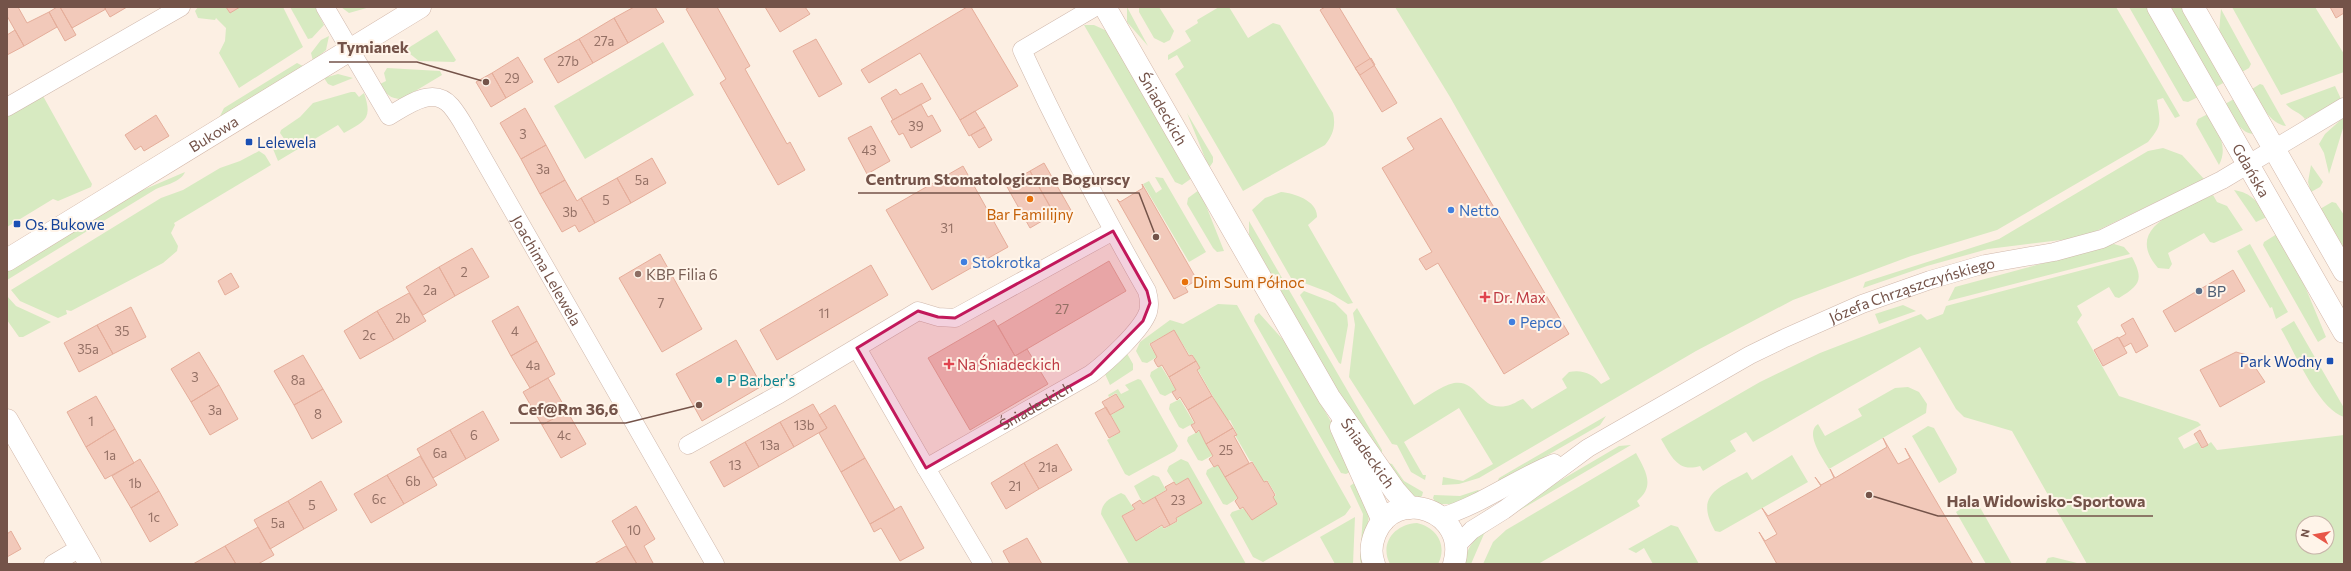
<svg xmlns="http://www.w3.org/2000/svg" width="2351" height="571" viewBox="0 0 2351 571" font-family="Commissioner,sans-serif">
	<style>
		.green { fill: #d7eac1; fill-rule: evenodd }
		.building { fill: #f2c9ba; stroke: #e5ad9a }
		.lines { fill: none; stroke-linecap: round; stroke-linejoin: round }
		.street-casing { stroke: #d0b8ac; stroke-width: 19 }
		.secondary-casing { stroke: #d3b7a9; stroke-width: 23 }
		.street { stroke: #fff; stroke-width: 18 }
		.secondary { stroke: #fff; stroke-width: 22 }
		.marked { fill: #c2185b; fill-opacity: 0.2; stroke: #c2185b; stroke-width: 3; stroke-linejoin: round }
		.transit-dot { fill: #1a4fb4; stroke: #fff4e9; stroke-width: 1.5 }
		.food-dot { fill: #e8710a; stroke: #fff4e9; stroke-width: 1.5 }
		.shop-dot { fill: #3f7fe0; stroke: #fff4e9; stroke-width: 1.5 }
		.education-dot { fill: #8d6e63; stroke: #fff4e9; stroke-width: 1.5 }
		.service-dot { fill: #5c6f8a; stroke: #fff4e9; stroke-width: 1.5 }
		.health-dot { fill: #e0444e; stroke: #fff4e9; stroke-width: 1.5 }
		.culture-dot { fill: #0f9aa8; stroke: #fff4e9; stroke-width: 1.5 }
		.labels { text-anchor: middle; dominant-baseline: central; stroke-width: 4; stroke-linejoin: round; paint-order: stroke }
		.number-label { font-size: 13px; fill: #947065 }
		.street-label { font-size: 15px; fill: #745349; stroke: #fff4e9 }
		.transit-label { font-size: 15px; fill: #164399; stroke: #fff4e9; text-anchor: start }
		.shop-label { font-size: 15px; fill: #366cbe; stroke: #fff4e9; text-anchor: start }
		.food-label { font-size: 15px; fill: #c56008; stroke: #fff4e9 }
		.education-label { font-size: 15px; fill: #785e54; stroke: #fff4e9; text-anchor: start }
		.service-label { font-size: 15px; fill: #4e5e75; stroke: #fff4e9; text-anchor: start }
		.health-label { font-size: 15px; fill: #be3a42; stroke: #fff4e9; text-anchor: start }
		.culture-label { font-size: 15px; fill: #0d838f; stroke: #fff4e9; text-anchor: start }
		.leader { fill: none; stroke: #745349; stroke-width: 1.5 }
		.callout-dot { fill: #745349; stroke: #fff4e9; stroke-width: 1.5 }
		.callout-label { font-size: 16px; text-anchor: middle; font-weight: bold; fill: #745349; stroke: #fff4e9; stroke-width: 4; stroke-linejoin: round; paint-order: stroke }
	</style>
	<rect width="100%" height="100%" fill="#fcefe3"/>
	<path class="green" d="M198,7H226L230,13L240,7H283L303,47L239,88L219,53L225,41L226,28L216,18L215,20L198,18L195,11Z
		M290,7H315L324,25L312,38L308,39Z
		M341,7H370L349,13Z
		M1127,7L1148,46L1127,22Z
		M1159,7L1174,31L1170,40L1164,43L1154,38L1139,12V7Z
		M1219,7H1229L1248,38L1273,23L1280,25L1333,113C1336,126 1333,135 1325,145L1243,191L1175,74L1184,67L1177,55L1168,60V55L1191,41L1185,31L1198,23L1197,20Z
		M1395,7H2116L2180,116L2175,118L2163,98L2157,100C2160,122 2163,124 2148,142L1997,230L1911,256L1793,300L1696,351L1479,478L1459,484L1442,485L1443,477L1463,481L1493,464L1459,408L1404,442L1423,475H1426L1425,480L1411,472L1397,445L1392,444L1349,377L1355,325L1353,313L1357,308L1414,405C1426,398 1440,386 1454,383C1478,379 1479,411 1506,406C1513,405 1517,401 1523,399L1532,409L1567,388L1562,379L1569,372C1582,369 1594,374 1601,384L1610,379L1450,97Z
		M2129,7H2147L2198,97L2188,102L2183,101Z
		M2170,7H2182L2225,82L2216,87Z
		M2232,7H2315L2344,54V72L2281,95Z
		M2221,9L2251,64L2249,68L2242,72L2219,32Z
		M1084,25H1094L1107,31L1192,178L1182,185L1175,182Z
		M437,30L456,60L454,62L419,61L405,50Z
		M329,36L326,50L313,61L311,53L321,40Z
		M663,42L694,95L585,159L554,106Z
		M297,63L303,66L219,118L224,108Z
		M387,68L440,71L442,75L402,99C390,99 386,94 380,84L386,81L384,73Z
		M338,74L353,78L333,86L328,84L324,78Z
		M2260,84L2263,85L2286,126C2270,124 2259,102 2252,89Z
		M2335,86L2341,99L2305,119C2300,112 2291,111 2286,104Z
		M351,92H355L359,97L364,93C373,119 365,121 344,133L338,125L278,161L273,149L285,140L280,133L281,130L300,117L313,103Z
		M43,96L92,184L91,187L58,201L53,199L7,227V116Z
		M2234,99L2254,133L2253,134C2239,133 2232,114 2225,104Z
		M1187,113L1213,157V162L1209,168Z
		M2208,114C2217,130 2229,146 2219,165L2196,124L2198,119Z
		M2344,117V125L2329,174L2324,153L2319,144L2325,134Z
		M2163,148L2182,155L2204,179L2090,234L2069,239L1988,249L1927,266L1863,288L1865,282L1999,239L2148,151Z
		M259,151L265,155L271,165L174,223L175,225L171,233L178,246L177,251L163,263L71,311L66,310L67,314L58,318L20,301L11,290L161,198L183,190L220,168L240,161Z
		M2311,165L2323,182L2320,187L2311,192L2308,182Z
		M185,172C181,182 165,185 156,189L7,280V271L136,193Z
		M1155,177L1163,178L1206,252L1189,262L1143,184L1149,181L1156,193L1162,189Z
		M1199,190L1201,193L1224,251L1217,252L1213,248L1187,204L1188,198Z
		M2234,190C2252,193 2258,202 2267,217L2256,222Z
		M1281,192C1294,193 1318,201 1317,217L1308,225L1353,303L1348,304L1328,292L1291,278L1252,210L1265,198Z
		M2213,195L2217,202L2227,206L2243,230L2214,243L2210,242L2204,233L2168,253L2172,264L2169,269L2158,268C2121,226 2185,208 2213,195Z
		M2332,202L2336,203L2344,215V251L2320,209Z
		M1249,221L1382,450V453L1345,404L1249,235Z
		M2277,234L2299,272L2326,337L2318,342L2263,245L2264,242Z
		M2114,244L2124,247L2130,254L1948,301L1955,287Z
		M2250,244L2288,312L2276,319L2272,307L2270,308L2237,251Z
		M2132,257C2144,280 2140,285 2119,298L2115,297L2109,287L2077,306L2082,315L2077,322L2119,396L2198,422L2201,425L2178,438L2184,449L2198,442L2202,449L2211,442L2217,450L2344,435V564H2087L2012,431L1964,417L1956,409L1920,347L1753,442L1746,432L1730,441L1736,451L1703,471L1700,466C1678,473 1671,456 1661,439L1760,382L1820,353L1921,314L1927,320L1943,314L1946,306ZM2303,523H2327V547H2303Z
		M1304,291L1335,303L1347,315L1348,325L1341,364L1339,363L1300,295Z
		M7,296L16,306L51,322L23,337H19L7,320Z
		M1218,304L1237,305L1351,507L1345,515L1263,562L1253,557L1230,515L1232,512L1244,508L1252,520L1277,504L1273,497L1276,495L1267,480L1264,482L1252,461H1250L1235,435L1237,434L1230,420L1227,421L1198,370L1200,368L1192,354L1190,356L1174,330L1149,344L1157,357L1147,363L1142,362L1136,351L1140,342L1170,320L1183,324Z
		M1903,305L1916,311L1879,324L1875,314Z
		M1259,313L1286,343L1334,427L1352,471L1346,474L1341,473L1254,321L1255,316Z
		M2294,321L2344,408V417C2319,410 2294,351 2281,329Z
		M1125,350L1133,364V370L1110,385L1105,374Z
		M1161,366L1176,390L1165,396L1160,394L1150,376L1151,372Z
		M1138,379L1141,380L1178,446L1175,451L1129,476L1125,474L1107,440L1120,432L1111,415L1124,407L1116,393L1109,397L1108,395L1118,389L1121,394L1129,390L1125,385Z
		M1908,387L1919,392L1927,404L1926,413L1829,469C1823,459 1804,433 1818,424L1825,436L1862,416L1858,409L1895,388Z
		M1180,399L1194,423L1183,429L1179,427L1169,409L1170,404Z
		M1606,416L1600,425L1496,485L1499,478Z
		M1928,426L1934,428L1957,469L1956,473L1939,483L1912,436Z
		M1199,431L1213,455L1202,461L1198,460L1187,441L1188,437Z
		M1631,445L1515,513L1539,493L1619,446Z
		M1636,453C1645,470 1656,486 1637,501L1640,506L1538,564H1483L1493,542L1506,530Z
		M1792,455L1808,482L1720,532L1715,531C1694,494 1719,488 1747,472L1752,480Z
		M1181,459L1188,462L1246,564H1129L1101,514C1102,501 1111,498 1121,493L1125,495L1134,509L1122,516L1136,541L1162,526L1164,529L1178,521L1176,518L1202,503L1188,478L1176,485L1167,471L1169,466Z
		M1388,463L1392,464L1404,481L1423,492L1422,496L1417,499L1406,492Z
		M1218,464L1238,498L1227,505L1223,504L1206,474L1207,470Z
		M1153,475L1159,477L1166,490L1143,504L1134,486Z
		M1358,480L1367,506L1369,516L1365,541V564H1361L1360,559L1363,514L1350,486Z
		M1478,490L1481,492L1455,504H1436L1433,498L1434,495L1460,496Z
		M1973,501L1977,502L2012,564H1986L1956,512Z
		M1355,517L1353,564H1335L1320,537Z
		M1417,523C1436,527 1448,545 1438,564H1390C1379,543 1395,524 1417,523Z
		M1671,525L1678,527L1699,564H1653L1644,548L1636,553L1628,549Z
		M1489,530L1484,534L1471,564H1463C1468,547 1473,538 1489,530Z
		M2053,557L2081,564H2045L2048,558Z"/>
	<path class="building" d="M7,7H18L27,23L49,12L57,27L24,46L7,16Z
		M57,7H60L76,35L65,41L49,12Z
		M60,7H104L106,9L72,28Z
		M104,7H127L110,17Z
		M226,7H240L230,13Z
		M634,7H655L664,22L628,43L614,18Z
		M690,7H717L750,66L745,69L787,144L790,142L805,170L778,185L720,83L726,79L686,9Z
		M765,7H805L810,14L780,32Z
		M967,7H971L1018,86L960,120L920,53L869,83L861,70Z
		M1325,7H1339L1397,103L1382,112L1320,10Z
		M2330,7H2344V13L2336,18Z
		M614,18L628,43L593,63L579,39Z
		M15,30L24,46L7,55V35Z
		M579,39L593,63L558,83L544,59Z
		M816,39L842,84L819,97L793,51Z
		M518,57L533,82L506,98L492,73Z
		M1371,58L1375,65L1360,75L1355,68Z
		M492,73L506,98L491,107L476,82Z
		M922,83L931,99L893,120L881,98L896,89L900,95Z
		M921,104L928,117L932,115L941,131L911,148L903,133L899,135L891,121Z
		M525,108L546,145L521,159L500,123Z
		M975,111L985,127L969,136L960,120Z
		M156,115L169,136L144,151L141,146L135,150L125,135Z
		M1441,118L1569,334L1504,374L1438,263L1426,270L1419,259L1432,252L1382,168L1414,149L1407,138Z
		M871,126L890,161L867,174L848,138Z
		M985,127L992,140L979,148L971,135Z
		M546,145L565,180L540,194L521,159Z
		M652,158L666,183L631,203L617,178Z
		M1044,163L1072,212L1058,220L1030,171Z
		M963,166L1008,247L932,290L886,210Z
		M1030,171L1054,214L1030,228L1006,185Z
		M617,178L631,203L595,223L581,198Z
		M565,180L577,201L581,198L595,223L579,232L575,225L562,232L540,194Z
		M1142,184L1197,280L1185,287L1188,292L1174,299L1117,199L1120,202L1143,188Z
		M472,248L489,277L455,296L439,267Z
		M660,254L702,329L662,352L619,278Z
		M1109,261L1126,291L1015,356L998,326Z
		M871,265L888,295L777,360L760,330Z
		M439,267L455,296L423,315L406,287Z
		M2233,270L2245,291L2175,332L2163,311Z
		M231,273L239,287L225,295L218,281Z
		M409,293L426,321L394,340L377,311Z
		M518,306L537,341L511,356L492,321Z
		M131,307L146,337L113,354L97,325Z
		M377,311L394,340L360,359L344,331Z
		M2133,318L2148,346L2136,353L2131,343L2124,347L2119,338L2126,334L2121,325Z
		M994,320L1015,356L1027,349L1048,384L970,430L928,358Z
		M97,325L113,354L79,372L64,343Z
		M1174,330L1189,356L1192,355L1196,361L1169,377L1162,365L1158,367L1156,364L1154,360L1157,357L1150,344Z
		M2118,337L2127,353L2103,366L2094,350Z
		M736,340L762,386L702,421L676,374Z
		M537,341L555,374L530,388L511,356Z
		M199,352L219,385L191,402L171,369Z
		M2236,352L2247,355L2265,382L2220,407L2200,370Z
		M303,355L323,389L294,405L274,371Z
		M1196,361L1200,368L1197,370L1212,396L1188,410L1180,397L1177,400L1172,392L1176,390L1169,377Z
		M548,378L567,411L542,425L523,392Z
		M219,385L238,419L210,435L191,402Z
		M323,389L342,422L312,439L294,405Z
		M1116,394L1124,407L1110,415L1102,402Z
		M96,396L115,429L86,447L67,412Z
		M1212,396L1233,428L1206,444L1199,430L1196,433L1191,425L1195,423L1188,410Z
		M813,404L827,428L794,447L780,422Z
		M835,405L865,458L841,472L819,433L827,428L819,415Z
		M1106,407L1120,432L1109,438L1095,413Z
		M483,411L499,440L466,459L450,430Z
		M567,411L586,444L561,458L542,425Z
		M780,422L794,447L759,467L745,442Z
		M1233,428L1237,435L1234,436L1249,463L1225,477L1218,465L1214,467L1209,459L1213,456L1206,444Z
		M115,429L134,463L105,479L86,447Z
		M450,430L466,459L433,478L417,449Z
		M2200,430L2208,445L2202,448L2194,434Z
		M1883,438L1898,464L1910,458L1905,448L1973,564H1777L1759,532L1765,541L1777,534L1762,508L1768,516L1821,486L1815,477L1821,485L1834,478L1830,469L1835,478L1887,447Z
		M745,442L759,467L724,487L710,462Z
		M1057,444L1072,470L1039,489L1024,463Z
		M420,456L437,485L404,504L387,475Z
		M865,458L895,510L870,524L841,472Z
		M140,459L159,491L131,508L112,476Z
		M1252,462L1264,482L1267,481L1275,495L1273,497L1277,504L1252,520L1243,507L1240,509L1235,501L1238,498L1225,477Z
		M1024,463L1039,489L1006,509L991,483Z
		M387,475L404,504L371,523L354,494Z
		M1188,478L1202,503L1176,518L1177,521L1170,525L1155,497L1167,490L1165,487L1174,482L1176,485Z
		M321,481L337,510L304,529L288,501Z
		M159,491L178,525L150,542L131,508Z
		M1155,497L1170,525L1164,528L1162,525L1136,541L1122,516L1135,509L1132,505L1140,500L1143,504Z
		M288,501L304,529L270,549L254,520Z
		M636,506L655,539L644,546L653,563L652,564H637L612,521Z
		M901,506L924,548L900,561L881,528L874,532L870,524Z
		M258,527L274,555L258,564H236L225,546Z
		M11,531L21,549L7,557V534Z
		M1027,538L1042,564H1010L1003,551Z
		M225,546L236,564H193Z
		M626,546L637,564H594Z"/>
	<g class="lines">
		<g class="street-casing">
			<g id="street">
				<path id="s1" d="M325,7L389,116C406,106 433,85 451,106C456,112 461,120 465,127L715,564"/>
				<path d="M7,107L181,7"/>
				<path d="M857,348L926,468"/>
				<path d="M688,445L776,396L918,311L938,317L955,318L1113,231"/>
				<path d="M1441,517C1481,505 1515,479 1554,463"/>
				<path id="s2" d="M1457,545L1472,530L1504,510L1588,448L1750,355L1785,338L1862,304L1930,280L1985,264L2054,252L2102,239L2222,180L2344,107"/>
				<path d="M53,564L80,548"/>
				<path id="s3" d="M983,564L926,468L1091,374C1106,363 1142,330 1148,312C1150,305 1149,298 1147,291C1102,212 1060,132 1022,50L1095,7"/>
			</g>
		</g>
		<g class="secondary-casing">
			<g id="secondary">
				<path id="s4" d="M1105,7L1329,397L1395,491L1410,508"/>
				<path id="s5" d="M2158,7L2344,332"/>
				<path d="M2193,7L2344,271"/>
				<path id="s6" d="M7,260L420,7"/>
				<path d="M7,420L90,564"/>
				<path d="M1341,427L1383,521"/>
				<path d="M1374,564C1370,554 1371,544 1375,534C1395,484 1470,511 1454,564"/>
			</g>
		</g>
		<use href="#street" class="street"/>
		<use href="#secondary" class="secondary"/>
	</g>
	<path class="marked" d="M1113,231L1147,291L1150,303L1143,321L1091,374L926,468L857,348L918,311L938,317L955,318Z"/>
	<g class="transit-dot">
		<rect x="245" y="138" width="8" height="8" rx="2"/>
		<rect x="13" y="220" width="8" height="8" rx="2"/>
		<rect x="2326" y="357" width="8" height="8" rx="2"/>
	</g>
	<g class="food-dot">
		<circle cx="1030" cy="199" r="4"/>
		<circle cx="1185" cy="282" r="4"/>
	</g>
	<g class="shop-dot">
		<circle cx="1451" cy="210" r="4"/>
		<circle cx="964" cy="262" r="4"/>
		<circle cx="1512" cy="322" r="4"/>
	</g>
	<circle class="education-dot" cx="638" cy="274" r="4"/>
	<circle class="service-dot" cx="2199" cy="291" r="4"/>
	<g class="health-dot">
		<path d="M1483 291h4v4h4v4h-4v4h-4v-4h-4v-4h4z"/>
		<path d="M947 358h4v4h4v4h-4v4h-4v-4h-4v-4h4z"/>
	</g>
	<circle class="culture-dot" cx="719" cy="380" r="4"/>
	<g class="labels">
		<g class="number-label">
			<text x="604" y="41">27a</text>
			<text x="568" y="61">27b</text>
			<text x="512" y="78">29</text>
			<text x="916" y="126">39</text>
			<text x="523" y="134">3</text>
			<text x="869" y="150">43</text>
			<text x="543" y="169">3a</text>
			<text x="642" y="180">5a</text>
			<text x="606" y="200">5</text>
			<text x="570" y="212">3b</text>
			<text x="947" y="228">31</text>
			<text x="464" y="272">2</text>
			<text x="430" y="290">2a</text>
			<text x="661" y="303">7</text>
			<text x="1062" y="309">27</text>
			<text x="824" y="313">11</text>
			<text x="403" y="318">2b</text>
			<text x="122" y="331">35</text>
			<text x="515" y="331">4</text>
			<text x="369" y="335">2c</text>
			<text x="88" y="349">35a</text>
			<text x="533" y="365">4a</text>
			<text x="195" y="377">3</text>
			<text x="298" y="380">8a</text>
			<text x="215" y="410">3a</text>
			<text x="318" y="414">8</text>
			<text x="91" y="421">1</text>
			<text x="804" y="425">13b</text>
			<text x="474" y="435">6</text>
			<text x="564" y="435">4c</text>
			<text x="770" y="445">13a</text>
			<text x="1226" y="450">25</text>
			<text x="440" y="453">6a</text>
			<text x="110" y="455">1a</text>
			<text x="735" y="465">13</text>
			<text x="1048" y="467">21a</text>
			<text x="413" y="481">6b</text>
			<text x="135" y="483">1b</text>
			<text x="1015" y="486">21</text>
			<text x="379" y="499">6c</text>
			<text x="1178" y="500">23</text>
			<text x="312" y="505">5</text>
			<text x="154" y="517">1c</text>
			<text x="278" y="523">5a</text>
			<text x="634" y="530">10</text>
		</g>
		<g class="street-label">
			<text stroke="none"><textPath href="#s4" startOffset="117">Śniadeckich</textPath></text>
			<text stroke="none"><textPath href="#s6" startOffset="242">Bukowa</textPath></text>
			<text stroke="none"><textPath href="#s5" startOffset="188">Gdańska</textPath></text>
			<text stroke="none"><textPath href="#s1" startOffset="386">Joachima Lelewela</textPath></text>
			<text stroke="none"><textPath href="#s2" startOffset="525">Józefa Chrząszczyńskiego</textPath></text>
			<text stroke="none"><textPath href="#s3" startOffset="238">Śniadeckich</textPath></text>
			<text stroke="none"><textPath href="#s4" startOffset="518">Śniadeckich</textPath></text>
		</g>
		<g class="transit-label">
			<text x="257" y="142">Lelewela</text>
			<text x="25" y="224">Os. Bukowe</text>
			<text x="2322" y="361" text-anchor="end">Park Wodny</text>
		</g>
		<g class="shop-label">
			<text x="1459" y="210">Netto</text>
			<text x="972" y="262">Stokrotka</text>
			<text x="1520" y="322">Pepco</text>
		</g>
		<g class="food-label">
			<text x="1030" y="214">Bar Familijny</text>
			<text x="1193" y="282" text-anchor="start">Dim Sum Północ</text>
		</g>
		<g class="education-label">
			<text x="646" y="274">KBP Filia 6</text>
		</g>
		<g class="service-label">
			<text x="2207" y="291">BP</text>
		</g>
		<g class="health-label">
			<text x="1493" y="297">Dr. Max</text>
			<text x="957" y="364">Na Śniadeckich</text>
		</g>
		<g class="culture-label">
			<text x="727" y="380">P Barber's</text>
		</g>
	</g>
	<path class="leader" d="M486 82L417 62H329M1156 237L1139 193H858M699 405L626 423H510M1869 495L1938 516H2153"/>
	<g class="callout-dot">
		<circle cx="486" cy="82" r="4"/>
		<circle cx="1156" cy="237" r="4"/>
		<circle cx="699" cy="405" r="4"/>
		<circle cx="1869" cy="495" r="4"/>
	</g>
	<g class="callout-label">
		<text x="373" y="53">Tymianek</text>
		<text x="998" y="185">Centrum Stomatologiczne Bogurscy</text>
		<text x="568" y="415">Cef@Rm 36,6</text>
		<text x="2046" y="507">Hala Widowisko-Sportowa</text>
	</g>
	<rect width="2351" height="571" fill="none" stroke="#745349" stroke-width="16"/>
	<g transform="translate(2315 535) rotate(281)"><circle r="19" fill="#fff4e9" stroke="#c7b4a9"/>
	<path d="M0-3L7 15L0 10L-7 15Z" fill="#e85647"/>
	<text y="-6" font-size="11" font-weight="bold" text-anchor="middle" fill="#745349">N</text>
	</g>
</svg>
